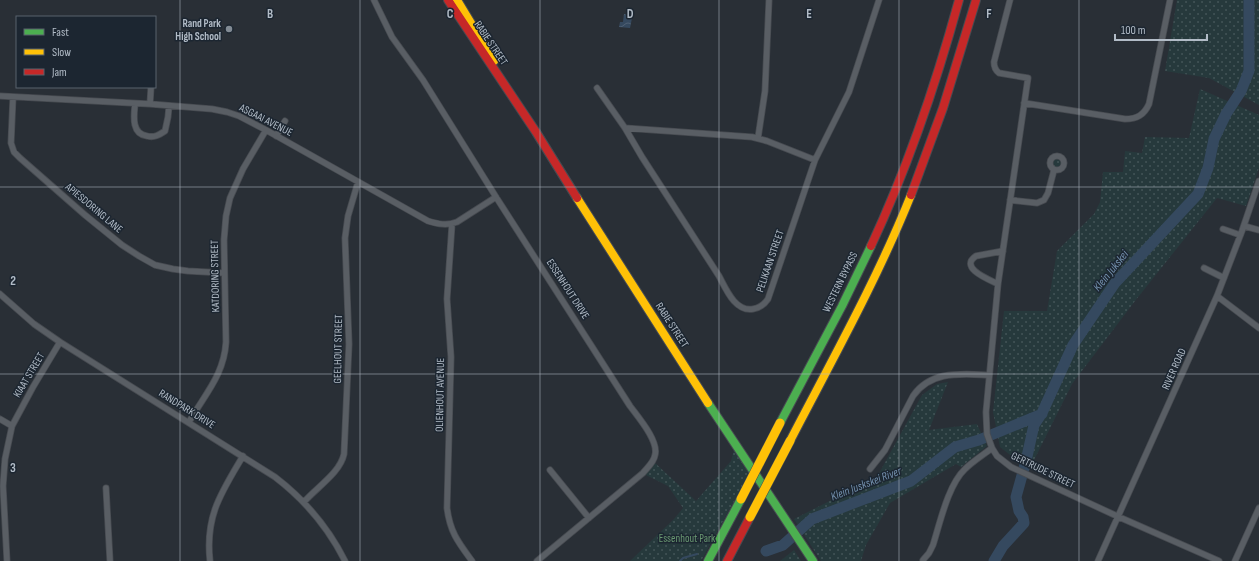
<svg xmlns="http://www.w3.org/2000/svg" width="1259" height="561" viewBox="0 0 1259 561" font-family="'Sofia Sans Condensed',sans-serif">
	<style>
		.park { fill: url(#park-dots) }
		.water { fill: url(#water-waves) }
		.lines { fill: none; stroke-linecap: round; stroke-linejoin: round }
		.stream { stroke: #35495f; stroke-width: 2 }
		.river { stroke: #35495f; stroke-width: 11 }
		.street-casing { stroke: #474b51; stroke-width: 7 }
		.fast-casing { stroke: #474b51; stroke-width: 10 }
		.slow-casing { stroke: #474b51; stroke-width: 10 }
		.jam-casing { stroke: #474b51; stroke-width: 10 }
		.street { stroke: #595e64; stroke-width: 5.5 }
		.fast { stroke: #4caf50; stroke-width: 8 }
		.slow { stroke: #ffc107; stroke-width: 8 }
		.jam { stroke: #c62828; stroke-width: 8 }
		.slow-bridge-casing { stroke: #464b51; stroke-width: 10; stroke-linecap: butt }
		.slow-bridge { stroke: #ffc107; stroke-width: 9 }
		.grid { fill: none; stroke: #b2bcc7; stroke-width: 1; stroke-opacity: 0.55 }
		.poi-dot { fill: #828b94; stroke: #1c2631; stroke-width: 1.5 }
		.labels { text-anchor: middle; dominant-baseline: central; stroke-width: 3; stroke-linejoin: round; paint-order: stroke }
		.poi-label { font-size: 11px; font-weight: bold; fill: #b2bcc7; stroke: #1c2631; text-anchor: end }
		.street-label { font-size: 11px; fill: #b2bcc7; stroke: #1c2631 }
		.park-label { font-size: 11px; fill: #699871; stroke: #1c2631 }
		.water-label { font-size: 12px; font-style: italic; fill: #728eab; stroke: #1c2631 }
		.grid-label { font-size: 13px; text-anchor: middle; font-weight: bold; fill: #b2bcc7; stroke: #1c2631; stroke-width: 3; stroke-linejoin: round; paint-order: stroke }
	</style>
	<defs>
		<pattern id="park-dots" width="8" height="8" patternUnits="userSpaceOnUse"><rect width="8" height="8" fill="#26393c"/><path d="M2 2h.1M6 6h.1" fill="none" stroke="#435457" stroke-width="1.8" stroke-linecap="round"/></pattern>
		<pattern id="water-waves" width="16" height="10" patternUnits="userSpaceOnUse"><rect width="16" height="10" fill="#35495f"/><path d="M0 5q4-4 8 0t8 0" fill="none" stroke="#506174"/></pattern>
	</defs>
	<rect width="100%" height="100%" fill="#292f36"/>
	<path class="park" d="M1177,0H1259V105L1209,78L1165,71Z
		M1200,89L1259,115V168L1246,206L1217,198L1135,301L1072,384L1029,470L1000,447L993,412L1004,311H1047L1057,251L1094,214L1100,202L1103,172H1123L1125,151L1142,153L1145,137L1189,138Z
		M1051.5 163a5.5 5.5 0 1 1 11 0a5.5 5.5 0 1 1-11 0Z
		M948,382L929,430L977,424L987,446L961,467L956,464L890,503L866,545L861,561H821L794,519L877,477L922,395L937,384Z
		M735,446L753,467L701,561H630L674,519L683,508L668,486L644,474L654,462L696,501L731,461Z
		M794,550L801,561H780Z"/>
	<path class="water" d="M624,14L629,15L628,17L632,18L630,28L619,27L620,22H623Z"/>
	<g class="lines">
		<path class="stream" d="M680,561L683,558L697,554"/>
		<path class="river" d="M766,551L783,545L812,519L911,481L955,447L979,440L1042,414
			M994,561L1003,546L1024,523L1023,517L1019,511L1016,497L1026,461L1034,425L1042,413L1073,345L1115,283L1198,194L1208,168L1214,139L1226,114L1241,91L1249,71V0"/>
		<g class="street-casing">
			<path id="street" d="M374,0L392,37L423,80L496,197L630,406C638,417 659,441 655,455C654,462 648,467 643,473L537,561
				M1010,0L994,62C994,67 995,70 999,73L1028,78L998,284L986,412L987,434L992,448L997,456L1011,467L1119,517L1219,561
				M597,88L625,128L642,157L719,276C726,289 735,312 753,309C760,308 764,305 768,299L815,160L849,92L879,0
				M0,96L150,104L212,109L227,112L239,116L266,130L428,221C438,224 447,226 457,222L496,197
				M13,97L11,143L14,152L20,158L85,215L122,245L139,256L155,265L173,269L188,271L224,273
				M1024,103L1125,119C1137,119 1144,115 1149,104L1170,0
				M135,104C134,115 131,134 147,136C154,138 159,135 165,131L168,117L169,106
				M150,104L151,87
				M625,128L752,137L767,141L815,160
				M276,136L285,121
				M758,138L765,91L769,0
				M1050 163a7 7 0 1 1 14 0a7 7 0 1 1-14 0Z
				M1010,200L1037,203L1044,200L1048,193L1054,170
				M452,224L447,299L451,357L447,508C450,532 458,542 472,561
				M1244,226L1259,230
				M1223,229L1240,235
				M1204,268L1224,278
				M998,284C990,280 958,268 976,256L1003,251
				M0,294L34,324L60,342L275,477C305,500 328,527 345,561
				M1217,296L1259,328
				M0,419L12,426
				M189,422C205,394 224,375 226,342L224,240L226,216L230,198L243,169L266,130
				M870,469L885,450L913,396C931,370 961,374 989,375
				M550,470L589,518
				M106,488L110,561
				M304,502C317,487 340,473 344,454L349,344L345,238L348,216L358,182
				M923,560L929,553L933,545C940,523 948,485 965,469C973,461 983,455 992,448
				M7,561L3,486L5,459L12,426L33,387L60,342
				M210,561C205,516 221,493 243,456
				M1098,561L1217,296L1242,231L1259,181
				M1235,561L1259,508"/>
		</g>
		<g class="fast-casing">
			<path id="fast" d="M708,403L813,561
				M780,423L842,306L871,246
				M708,561L741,499"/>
		</g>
		<g class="slow-casing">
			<path id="slow" d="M457,0L494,61
				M577,198L708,403
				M790,441C832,360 877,280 911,195"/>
		</g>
		<g class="jam-casing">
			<path id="jam" d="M448,0L536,132L577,198
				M911,195L943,108L976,0
				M871,246C908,167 936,84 959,0
				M727,561L750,517"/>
		</g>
		<use href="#street" class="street"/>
		<use href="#fast" class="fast"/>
		<use href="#slow" class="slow"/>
		<use href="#jam" class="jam"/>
		<g class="slow-bridge-casing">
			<path id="slow-bridge" d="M741,499L780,423
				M750,517L790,441"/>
		</g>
		<use href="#slow-bridge" class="slow-bridge"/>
	</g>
	<path class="grid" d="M180,0V561M360,0V561M540,0V561M719,0V561M899,0V561M1079,0V561M0,187H1259M0,374H1259"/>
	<circle class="poi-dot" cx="229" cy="29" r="4"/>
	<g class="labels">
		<g class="poi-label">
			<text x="221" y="23">Rand Park<tspan x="221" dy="13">High School</tspan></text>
		</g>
		<g class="street-label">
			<text transform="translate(491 43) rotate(56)">RABIE STREET</text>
			<text transform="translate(266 120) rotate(27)">ASGAAI AVENUE</text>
			<text transform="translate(94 208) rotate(40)">APIESDORING LANE</text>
			<text transform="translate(770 261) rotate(-71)">PELIKAAN STREET</text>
			<text transform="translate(215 276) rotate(-91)">KATDORING STREET</text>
			<text transform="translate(840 282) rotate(-64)">WESTERN BYPASS</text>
			<text transform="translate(568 289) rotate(57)">ESSENHOUT DRIVE</text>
			<text transform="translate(672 325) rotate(57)">RABIE STREET</text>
			<text transform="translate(338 349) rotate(-89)">GEELHOUT STREET</text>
			<text transform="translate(1174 369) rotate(-66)">RIVER ROAD</text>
			<text transform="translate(29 375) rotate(-59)">KIAAT STREET</text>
			<text transform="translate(440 395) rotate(-89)">OLIENHOUT AVENUE</text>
			<text transform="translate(187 409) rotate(32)">RANDPARK DRIVE</text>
			<text transform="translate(1043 470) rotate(26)">GERTRUDE STREET</text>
		</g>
		<g class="park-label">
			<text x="687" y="538">Essenhout Park</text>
		</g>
		<g class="water-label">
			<text transform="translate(1111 271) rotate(-51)">Klein Jukskei</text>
			<text transform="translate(866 484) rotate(-21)">Klein Juskskei River</text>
		</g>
	</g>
	<g class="grid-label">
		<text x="270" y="18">B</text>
		<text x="450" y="18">C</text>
		<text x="630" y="18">D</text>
		<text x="809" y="18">E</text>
		<text x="989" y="18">F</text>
		<text x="13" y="285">2</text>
		<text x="13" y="472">3</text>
	</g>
	<rect x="16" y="16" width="140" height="72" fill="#1c2631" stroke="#58626d"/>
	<rect x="24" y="29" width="20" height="6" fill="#4caf50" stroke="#58626d"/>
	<text x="52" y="36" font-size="12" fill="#b2bcc7">Fast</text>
	<rect x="24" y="49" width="20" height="6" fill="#ffc107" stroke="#58626d"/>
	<text x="52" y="56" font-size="12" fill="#b2bcc7">Slow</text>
	<rect x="24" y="69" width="20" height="6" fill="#c62828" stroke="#58626d"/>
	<text x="52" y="76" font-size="12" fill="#b2bcc7">Jam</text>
	<path d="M1115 34v6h92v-6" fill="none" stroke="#b2bcc7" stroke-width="2"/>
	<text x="1121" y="34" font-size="12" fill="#b2bcc7" stroke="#1c2631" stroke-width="3" paint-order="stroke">100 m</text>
</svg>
